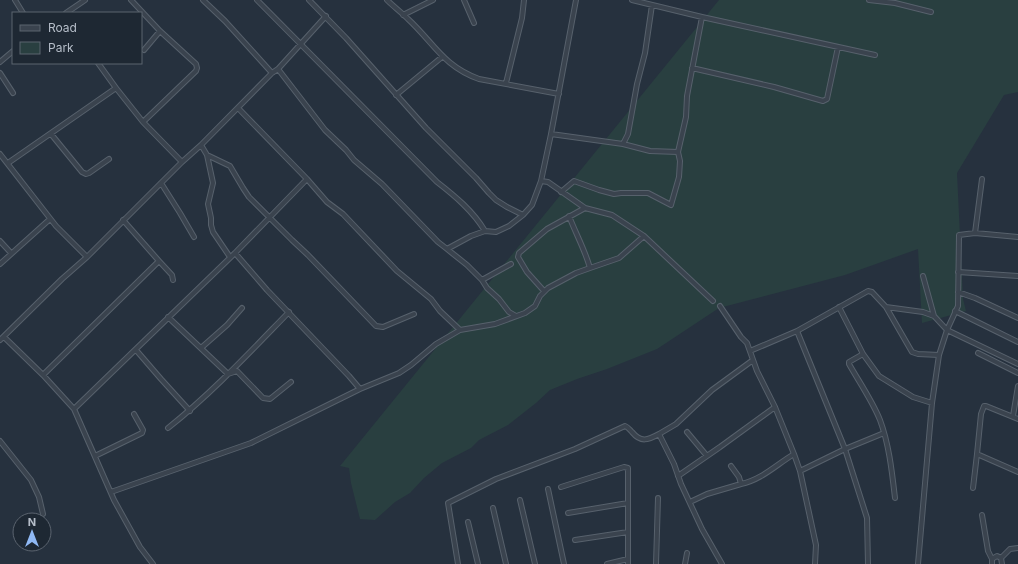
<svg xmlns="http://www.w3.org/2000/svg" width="1018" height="564" viewBox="0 0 1018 564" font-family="Inter,sans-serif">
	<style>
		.green { fill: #293f40 }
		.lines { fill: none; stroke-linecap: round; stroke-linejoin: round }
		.minor-casing { stroke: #57616c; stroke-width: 6 }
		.minor { stroke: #3a434e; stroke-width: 4 }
	</style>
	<rect width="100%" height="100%" fill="#26313e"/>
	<path class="green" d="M719,0H1018V92L1004,95L957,173L963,299L966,311L922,323L918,249L845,275L719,308L657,349L607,369L577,379L550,390L536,403L508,425L479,440L471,448L442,463L424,478L410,493L395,502L375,520L360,519L351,483L349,468L340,466Z"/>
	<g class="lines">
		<g class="minor-casing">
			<path id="minor" d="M15,0L23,13
				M131,0L160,31L196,64L197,68L196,71L143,122
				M203,0L225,21L272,73
				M257,0L437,182C455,196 473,211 485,231
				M309,0L346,38L426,128L476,178L489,193L496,200L507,207L523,215L532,205L541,181L548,182L585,208L612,215L644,236L713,301
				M387,0C394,7 401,12 408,19C434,43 443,66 479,79L559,94
				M464,0L474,23
				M632,0L702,17L875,55
				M869,0L895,3L931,12
				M66,13L85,0
				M403,15L433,0
				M144,50L160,31
				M0,62L13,51
				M98,63L116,88L143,122L182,162
				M692,68L774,87L823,101L827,99L838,47
				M278,69L325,130L346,150L354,160L382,184L438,242L447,249L471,236L485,231L496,232L509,226L523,215
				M0,73L13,93
				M506,83L522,18L524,0
				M396,95L442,57
				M238,108L307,179L327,202L343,214L397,271L431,299L440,311L460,330L495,324L525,313L535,306L540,296L548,288L576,273L590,268C585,250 576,234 569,216
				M51,134L82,172L86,174L89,173L109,159
				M551,134L623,144L650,151L678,152
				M623,144L628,134L637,84L645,53L652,5
				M201,145L207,155L230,166L243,188L249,197L292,240L308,255L376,326L383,327L414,314
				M0,154L56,226L87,257
				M207,155L213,183L208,204L211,218V225L213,232L230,257
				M8,163L116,88
				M982,179L975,233L1018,237
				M541,181L551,134L576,0
				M161,183L180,213L194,237
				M561,192L574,181L599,190L614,194L621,193H648L671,205L679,177L680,161L678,152L686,117L687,96L702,17
				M0,241L11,253
				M447,249L467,265L482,280L487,288L499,299L509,312L516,316
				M235,253L267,290L349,376L360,389
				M159,261L172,275L173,280
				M0,264L50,219
				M590,268L619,258L644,236
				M958,272L1018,276
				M923,276L934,316
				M482,280L511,264
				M544,291L527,272L518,257L519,253L547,229L585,208
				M958,292L975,298L1018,318
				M720,306L741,337L747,343L757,371L775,407L794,454L800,471L816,545L815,564
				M839,307L863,354L879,376L913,397L932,403
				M886,307L912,352L918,354L939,355
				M955,311L1018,342
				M168,317L228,374L237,371L263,398L270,399L291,382
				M4,337L43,375L74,409L114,500L140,547L153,564
				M0,340L62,279L87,257L182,162L201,145L272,73L278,69L326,16
				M201,348L227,325L242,308
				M136,350L161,379L190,411
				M750,351L797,331
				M978,353L1018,373
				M863,354L849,362V364C858,380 873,402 880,420C889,444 892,472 895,498
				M43,375L159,261L123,220
				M74,409L235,253L307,179
				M1013,416L1018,386
				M1018,419L986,406H984L981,414L977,454L1018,472
				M168,428C212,393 250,352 289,312
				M687,432L707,456
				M0,441L31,480L39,497L43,514
				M95,456L142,433L143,430L134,414
				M731,466L739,477L741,484C761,480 776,465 794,454
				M800,471L845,449L884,433
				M678,476L720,447L775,407
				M561,487L624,467L628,468V564
				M973,488L977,454
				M548,489L564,564
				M111,492L251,443L360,389L399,373L411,365L436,344L460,330
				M520,500L535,564
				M690,502L707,494L741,484
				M493,508L506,564
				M568,513L628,503
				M982,515L988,551L992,559
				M468,522L478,564
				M575,540L628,532
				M1001,558L1010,549L1018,548
				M458,564L448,503L496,479L575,449L625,426C628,427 629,429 632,432C641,443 648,440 659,434
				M607,564L628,559
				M656,564L658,498
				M685,564L687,553
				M722,564L702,529L681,484L674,464L659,434L676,424L712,390L753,360
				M868,564L867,518L845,449L797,331L868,291L872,292L886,307L923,312L934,316L947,330L958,306L959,235L975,233
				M918,564L932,403L939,355L947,330L1018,364
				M992,564V559L997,556L1001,558L1002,564"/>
		</g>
		<use href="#minor" class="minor"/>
	</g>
	<rect x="12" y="12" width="130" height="52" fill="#1e2833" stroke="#5b646f"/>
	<rect x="20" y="25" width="20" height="6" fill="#3a434e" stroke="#5b646f"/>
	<text x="48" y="32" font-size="12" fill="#b6bec9">Road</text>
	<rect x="20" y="42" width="20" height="12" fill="#293f40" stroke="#5b646f"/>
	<text x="48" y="52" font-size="12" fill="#b6bec9">Park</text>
	<g transform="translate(32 532)"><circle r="19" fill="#1e2833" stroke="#5b646f"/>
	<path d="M0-3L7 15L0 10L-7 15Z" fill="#90b9f4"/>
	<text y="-6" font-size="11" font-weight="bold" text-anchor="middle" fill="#b6bec9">N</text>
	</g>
</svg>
